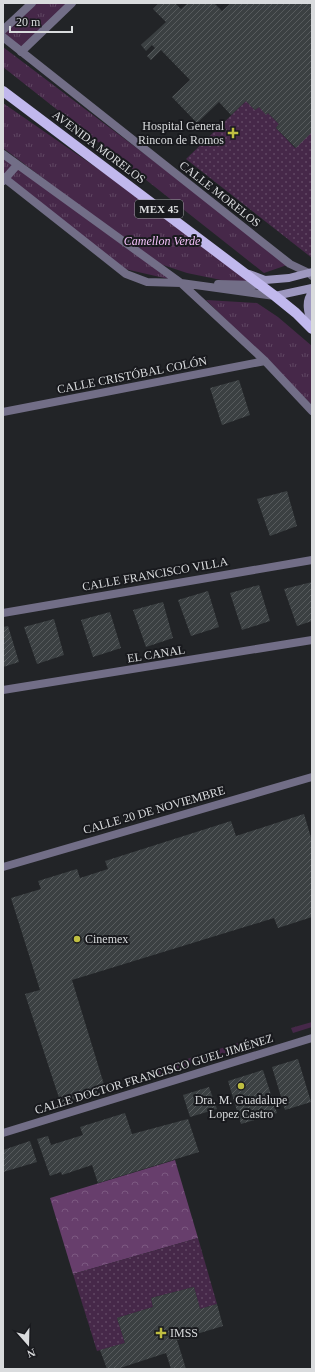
<svg xmlns="http://www.w3.org/2000/svg" width="315" height="1372" viewBox="0 0 315 1372" font-family="'Times New Roman',serif">
	<style>
		.grass { fill: url(#grass-tufts) }
		.forest { fill: url(#forest-crowns) }
		.garden { fill: url(#garden-dots) }
		.building { fill: url(#building-hatch) }
		.lines { fill: none; stroke-linecap: round; stroke-linejoin: round }
		.minor { stroke: #726e87; stroke-width: 8 }
		.secondary { stroke: #9e98c0; stroke-width: 8 }
		.primary { stroke: #c1b8ed; stroke-width: 10 }
		.poi-dot { fill: #bfbe41; stroke: #191a1e; stroke-width: 1.5 }
		.labels { text-anchor: middle; dominant-baseline: central; stroke-width: 4; stroke-linejoin: round; paint-order: stroke }
		.shield { fill: #191a1e; stroke: #9fa1a4; stroke-width: 1 }
		.shield-label { font-size: 11px; font-weight: bold; fill: #d9dbdd }
		.poi-label { font-size: 12px; fill: #d9dbdd; stroke: #191a1e; text-anchor: start }
		.street-label { font-size: 12px; fill: #d9dbdd; stroke: #191a1e }
		.park-label { font-size: 12px; font-style: italic; fill: #f4c1fa; stroke: #191a1e }
	</style>
	<defs>
		<pattern id="grass-tufts" width="24" height="20" patternUnits="userSpaceOnUse"><rect width="24" height="20" fill="#462849"/><path d="M3 7l-1-3M5 7V3M7 7l1-3M15 17l-1-3M17 17v-4M19 17l1-3" fill="none" stroke="#604763"/></pattern>
		<pattern id="forest-crowns" width="20" height="18" patternUnits="userSpaceOnUse"><rect width="20" height="18" fill="#673e6c"/><path d="M2 6a3 3 0 1 1 6 0M12 15a3 3 0 1 1 6 0" fill="none" stroke="#7c5981"/></pattern>
		<pattern id="garden-dots" width="8" height="8" patternUnits="userSpaceOnUse"><rect width="8" height="8" fill="#462849"/><path d="M2 2h.1M6 6h.1" fill="none" stroke="#604763" stroke-width="1.8" stroke-linecap="round"/></pattern>
		<pattern id="building-hatch" width="6" height="6" patternUnits="userSpaceOnUse"><rect width="6" height="6" fill="#3b4042"/><path d="M-1 1l2-2M0 6l6-6M5 7l2-2" fill="none" stroke="#575b5d"/></pattern>
	</defs>
	<rect width="100%" height="100%" fill="#222427"/>
	<path class="grass" d="M32,3H72L21,52L3,37V30Z
		M3,47L290,264L264,273L3,67Z
		M3,103L195,236L265,289L187,273L154,262L3,148Z
		M3,156L173,280L125,269L3,177Z
		M206,300L257,303L278,317L312,346V405Z
		M312,1022V1027L293,1033L291,1028Z
		M261,1036L263,1042L143,1079L142,1073Z"/>
	<path class="forest" d="M175,1160L198,1238L73,1274L50,1198Z"/>
	<path class="garden" d="M246,101L255,110L259,107L268,113L279,124L276,128L295,148L312,132V258L186,159Z
		M198,1238L217,1304L200,1309L194,1287L151,1298L153,1307L117,1318L125,1343L97,1351L73,1274Z"/>
	<path class="building" d="M159,3H175L181,9L188,3H214L222,11L231,3H312V132L296,148L276,128L279,124L268,113L266,115L259,107L255,110L246,101L231,115L219,102L197,123L172,97L190,80L161,50L151,60L147,56L155,48L152,45L146,51L141,45L166,22L153,9Z
		M239,380L250,415L222,425L210,388Z
		M287,491L297,526L270,536L257,499Z
		M312,582V621L297,626L284,589Z
		M259,585L270,621L242,630L230,593Z
		M208,591L219,627L191,636L178,600Z
		M163,602L173,638L146,647L133,610Z
		M110,612L121,648L93,657L81,620Z
		M54,619L64,655L37,664L24,627Z
		M8,626L19,662L3,667V627Z
		M304,814L312,841V917L278,928L274,918L72,980L106,1091L61,1104L25,994L40,990L11,898L41,889L38,881L77,869L80,878L108,869L105,861L231,821L236,836Z
		M298,1059L311,1102L285,1110L272,1067Z
		M263,1070L277,1113L241,1124L228,1081Z
		M209,1087L217,1109L190,1117L183,1095Z
		M125,1113L132,1134L188,1119L199,1152L98,1183L92,1165L62,1175L61,1172L50,1176L37,1139L48,1136L51,1145L83,1135L80,1127Z
		M30,1141L37,1162L3,1172V1150Z
		M194,1287L200,1309L217,1304L223,1326L177,1340L186,1369H171L166,1353L117,1369H107L100,1350L125,1343L117,1318L153,1307L151,1298Z"/>
	<g class="lines">
		<path class="minor" d="M3,30L32,3
			M3,37L290,264L309,273L312,276
			M21,52L72,3
			M3,154L181,283L265,361L312,411
			M3,177L126,274L147,282L181,283L275,296
			M3,181L17,165
			M218,284L260,285
			M3,412L265,361
			M3,613L312,560
			M3,690L312,640
			M3,867L312,777
			M3,1133L312,1038"/>
		<path class="secondary" d="M249,274L265,280L289,278L312,272
			M312,293C304,302 309,315 312,325
			M275,296L312,288"/>
		<path class="primary" d="M3,91L275,296L296,313L312,329"/>
	</g>
	<g class="poi-dot">
		<path d="M231 127h4v4h4v4h-4v4h-4v-4h-4v-4h4z"/>
		<circle cx="77" cy="939" r="4"/>
		<circle cx="241" cy="1086" r="4"/>
		<path d="M159 1327h4v4h4v4h-4v4h-4v-4h-4v-4h4z"/>
	</g>
	<g class="labels">
		<rect class="shield" x="135" y="200" width="48" height="18" rx="3"/>
		<g class="shield-label">
			<text x="159" y="209">MEX 45</text>
		</g>
		<g class="poi-label">
			<text x="224" y="126" text-anchor="end">Hospital General<tspan x="224" dy="14">Rincon de Romos</tspan></text>
			<text x="85" y="939">Cinemex</text>
			<text x="241" y="1100" text-anchor="middle">Dra. M. Guadalupe<tspan x="241" dy="14">Lopez Castro</tspan></text>
			<text x="170" y="1333">IMSS</text>
		</g>
		<g class="street-label">
			<text transform="translate(99 147) rotate(37)">AVENIDA MORELOS</text>
			<text transform="translate(220 194) rotate(38)">CALLE MORELOS</text>
			<text transform="translate(132 375) rotate(-11)">CALLE CRISTÓBAL COLÓN</text>
			<text transform="translate(155 574) rotate(-10)">CALLE FRANCISCO VILLA</text>
			<text transform="translate(156 654) rotate(-9)">EL CANAL</text>
			<text transform="translate(154 810) rotate(-16)">CALLE 20 DE NOVIEMBRE</text>
			<text transform="translate(154 1074) rotate(-17)">CALLE DOCTOR FRANCISCO GUEL JIMÉNEZ</text>
		</g>
		<g class="park-label">
			<text x="162" y="241">Camellon Verde</text>
		</g>
	</g>
	<rect width="315" height="1372" fill="none" stroke="#d9dbdd" stroke-width="8"/>
	<g transform="translate(28 1344) rotate(160)" stroke="#191a1e" stroke-width="3" paint-order="stroke">
	<path d="M0-3L7 15L0 10L-7 15Z" fill="#d9dbdd"/>
	<text y="-6" font-size="11" font-weight="bold" text-anchor="middle" fill="#d9dbdd">N</text>
	</g>
	<path d="M10 26v6h62v-6" fill="none" stroke="#d9dbdd" stroke-width="2"/>
	<text x="16" y="26" font-size="12" fill="#d9dbdd" stroke="#191a1e" stroke-width="3" paint-order="stroke">20 m</text>
</svg>
